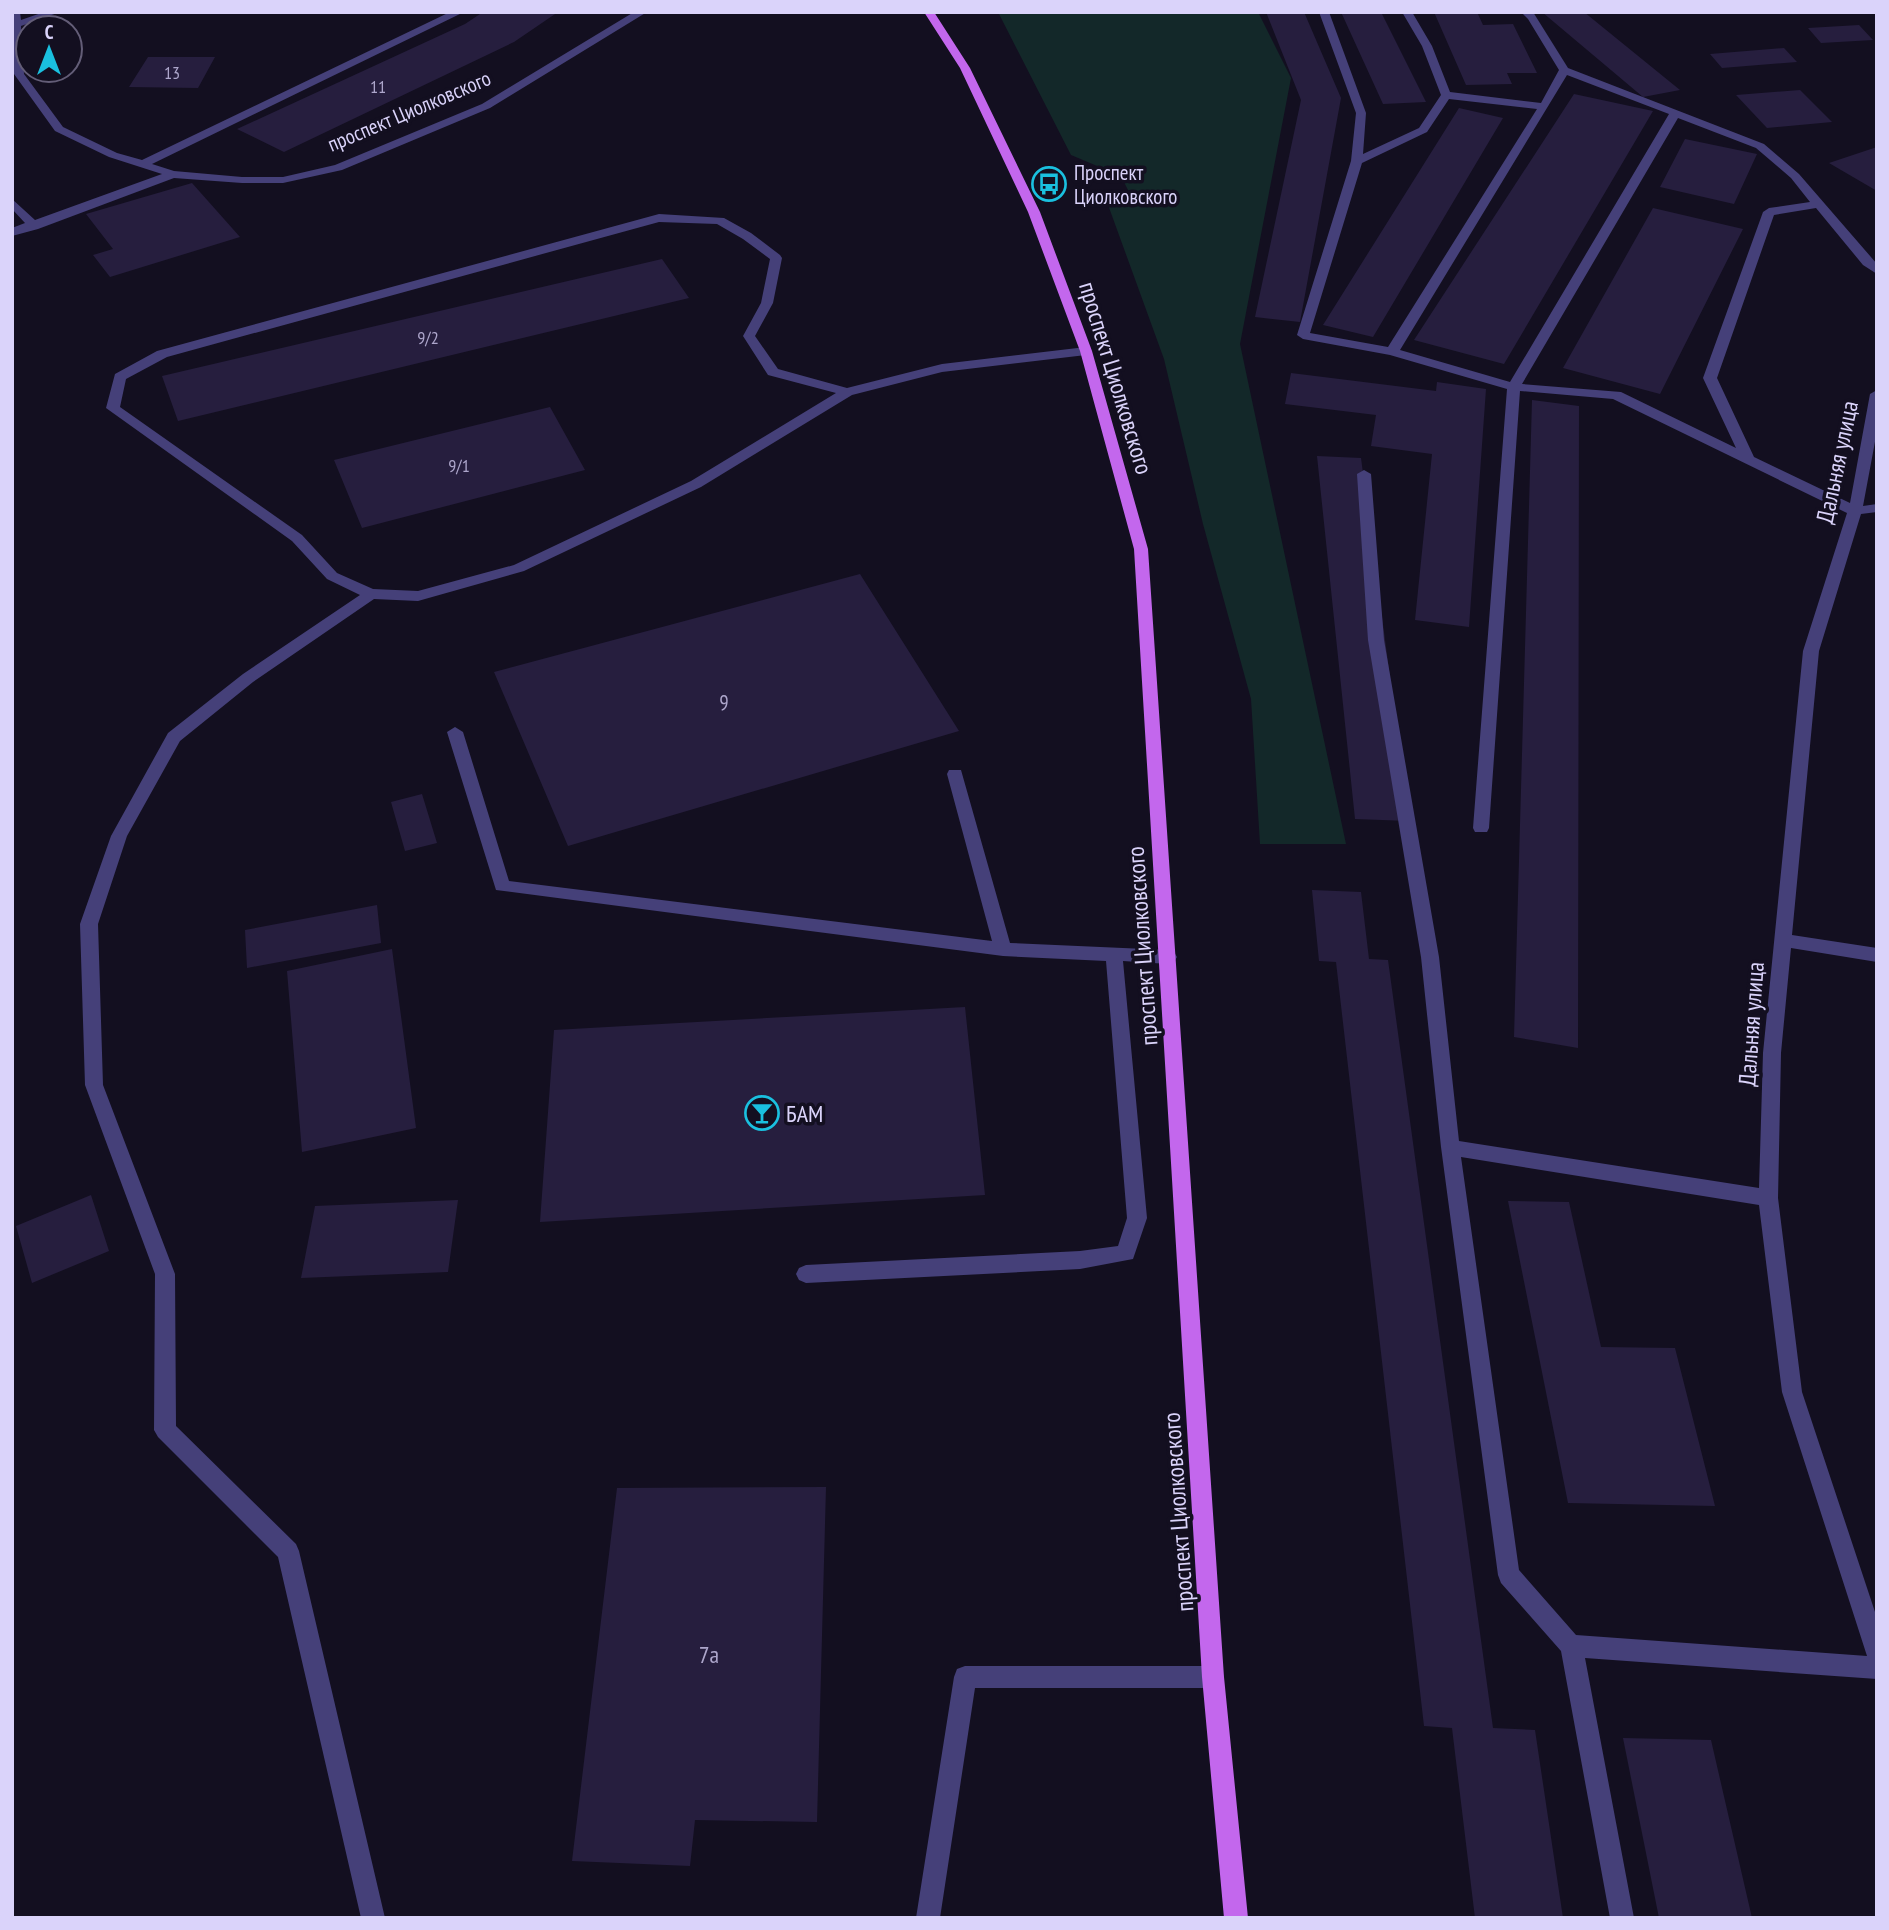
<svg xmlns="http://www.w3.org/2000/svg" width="1889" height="1930" viewBox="0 0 1889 1930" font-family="'PT Sans Narrow',sans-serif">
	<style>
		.green { fill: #132829 }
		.building { fill: #261e3e }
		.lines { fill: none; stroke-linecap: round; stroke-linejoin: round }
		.minor { fill: #454079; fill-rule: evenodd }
		.major { fill: #c367ed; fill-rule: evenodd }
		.labels { text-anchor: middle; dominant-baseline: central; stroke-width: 7; stroke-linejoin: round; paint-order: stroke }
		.far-number-label { font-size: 18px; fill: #ada6cb }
		.far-street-label { font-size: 21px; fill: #dad3fa; stroke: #130f20 }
		.far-poi-label { font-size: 21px; fill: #dad3fa; stroke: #130f20; text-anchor: start }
		.number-label { font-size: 21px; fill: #ada6cb }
		.street-label { font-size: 24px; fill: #dad3fa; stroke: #130f20 }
		.poi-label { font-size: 24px; fill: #dad3fa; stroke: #130f20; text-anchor: start }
		.near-number-label { font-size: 24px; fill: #ada6cb }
	</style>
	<rect width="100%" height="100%" fill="#130f20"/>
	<path class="green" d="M998,12H1258L1291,78L1240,344L1346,844H1260L1251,699L1203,524L1164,359L1107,202L1128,190L1121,176L1071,155Z"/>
	<path class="building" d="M483,12H558L514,42L284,152L237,129L465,24Z
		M1266,12H1304L1341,98L1300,322L1255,317L1301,100Z
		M1341,12H1381L1426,102L1383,104Z
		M1434,12H1477L1483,25L1513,24L1537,73H1507L1512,84L1466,85Z
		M1542,12H1584L1680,90L1643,97Z
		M1859,25L1873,40L1821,43L1808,28Z
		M1784,48L1797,62L1722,68L1710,54Z
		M148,57H215L198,88L129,87Z
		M1800,90L1832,122L1767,128L1736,95Z
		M1574,94L1653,111L1504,364L1414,340Z
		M1459,108L1503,118L1373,337L1323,325Z
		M1685,139L1757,154L1734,204L1660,187Z
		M1877,147V191L1829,163Z
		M192,183L240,237L110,277L93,255L113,249L86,214Z
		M1653,208L1743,229L1660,394L1563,368Z
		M662,259L689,298L178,421L162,376Z
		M1291,373L1436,391L1437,382L1486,389L1469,627L1415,620L1432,454L1371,446L1376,415L1285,404Z
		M1532,400L1579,406L1578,1048L1514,1037Z
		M550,407L585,470L362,528L334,460Z
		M1317,456L1361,458L1409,821L1355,819Z
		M860,574L959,731L568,846L494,672Z
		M422,794L437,843L405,851L391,802Z
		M1312,890L1361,892L1369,959L1388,960L1493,1728L1535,1730L1563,1918H1475L1452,1728L1424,1726L1336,962L1319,961Z
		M377,905L381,943L247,968L245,930Z
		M392,949L416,1128L302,1152L287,971Z
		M965,1007L985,1195L540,1222L554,1030Z
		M91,1195L109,1251L32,1283L16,1226Z
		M458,1200L448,1272L301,1278L315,1206Z
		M1508,1201L1569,1202L1601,1347L1675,1348L1715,1506L1568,1503Z
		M826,1487L817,1822L695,1820L690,1866L572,1861L617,1488Z
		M1623,1738L1711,1740L1752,1918H1659Z"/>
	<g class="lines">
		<path class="minor" d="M12,12H20L21,20L44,12H60L21,26L24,74L63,127L117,153L142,160L450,12H464L152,164L174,171L242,177H283L335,165L482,104L634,12H647L490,108L342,170L283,183H242L174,178L38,229L12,236V228L25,223L12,209V199L35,220L162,174L109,157L55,131L14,74Z
			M1319,12H1329L1366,113L1363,154L1419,128L1441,95L1422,46L1402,12H1412L1432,46L1450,92L1541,103L1559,70L1528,19L1521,12H1533L1568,68L1764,144L1799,174L1877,264V274L1863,265L1816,208L1774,215L1717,378L1754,457L1850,503L1870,394L1877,390V431L1863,506L1877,504V512L1861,514L1819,651L1792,935L1877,948V962L1791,948L1781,1053L1778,1198L1802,1392L1877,1618V1679L1585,1658L1634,1918H1610L1561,1651L1501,1583L1498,1575L1441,1147L1421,957L1368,640L1357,474L1364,470L1371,474L1384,640L1439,957L1459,1141L1759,1188L1763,1053L1803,651L1847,513L1613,399L1520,391L1489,828L1487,832H1475L1473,828L1507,389L1390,355L1303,339L1297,335L1351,161L1356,113ZM1567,75L1669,114L1510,382L1400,350ZM1449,99L1537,109L1388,347L1310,333L1362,163L1427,132ZM1678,118L1756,148L1791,178L1810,202L1769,208L1763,212L1703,378L1736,448L1621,392L1522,384ZM1461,1157L1759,1205L1782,1392L1867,1656L1576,1635L1519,1570Z
			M659,214L724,218L751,233L780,255L782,258L773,303L755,336L778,369L847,388L942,364L1086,347L1092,351L1086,355L942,372L852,395L701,487L524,571L418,601L374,599L253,682L180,741L127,836L98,924L103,1085L175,1274L176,1426L296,1544L299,1551L385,1918H361L278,1557L158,1437L154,1430L155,1274L85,1085L80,924L111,836L168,733L243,674L360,595L327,579L292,541L106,408L115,374L157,351ZM659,222L717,224L743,239L770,259L761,303L743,336L768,375L836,393L691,481L514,565L418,591L373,589L337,573L302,535L120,407L126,379L167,357Z
			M455,727L463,732L509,881L992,941L947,774L949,770H961L1010,943L1168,950L1174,952L1177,957L1174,962L1168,964L1123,961L1147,1218L1133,1259L1080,1269L806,1283L799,1280L796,1274L799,1268L806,1265L1080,1251L1118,1246L1127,1218L1106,961L1003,956L496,890L447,732Z
			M965,1666H1213L1221,1669L1224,1677L1221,1685L1213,1688H975L940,1918H916L954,1677L957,1669Z"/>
		<path class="major" d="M924,12H934L970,68L1040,212L1092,351L1148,549L1224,1677L1248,1918H1224L1202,1677L1134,549L1080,351L1028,212L960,68Z"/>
	</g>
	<defs>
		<g id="bus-ring" transform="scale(1.75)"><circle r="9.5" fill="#130f20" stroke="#1ac0df" stroke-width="1.5"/><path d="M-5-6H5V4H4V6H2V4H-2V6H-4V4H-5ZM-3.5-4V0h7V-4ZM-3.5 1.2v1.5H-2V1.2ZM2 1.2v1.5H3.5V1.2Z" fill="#1ac0df"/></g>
		<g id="bar-ring" transform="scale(1.75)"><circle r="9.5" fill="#130f20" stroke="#1ac0df" stroke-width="1.5"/><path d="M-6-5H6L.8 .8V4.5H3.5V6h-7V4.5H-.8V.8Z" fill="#1ac0df"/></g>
	</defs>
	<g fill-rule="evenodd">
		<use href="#bus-ring" x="1049" y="184"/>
		<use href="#bar-ring" x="762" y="1113"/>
	</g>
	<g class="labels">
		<g class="far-number-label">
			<text x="172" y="72">13</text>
			<text x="378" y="86">11</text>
			<text x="428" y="337">9/2</text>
			<text x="459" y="465">9/1</text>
		</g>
		<g class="far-street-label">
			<text transform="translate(409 111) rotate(-23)">проспект Циолковского</text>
		</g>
		<g class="far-poi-label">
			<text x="1074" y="172">Проспект<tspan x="1074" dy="24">Циолковского</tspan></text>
		</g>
		<g class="number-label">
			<text x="724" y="702">9</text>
		</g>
		<g class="street-label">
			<text transform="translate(1116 378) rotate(73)">проспект Циолковского</text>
			<text transform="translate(1837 462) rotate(-78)">Дальняя улица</text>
			<text transform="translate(1142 946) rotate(-94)">проспект Циолковского</text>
			<text transform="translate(1751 1024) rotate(-86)">Дальняя улица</text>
			<text transform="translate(1178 1512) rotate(-94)">проспект Циолковского</text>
		</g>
		<g class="poi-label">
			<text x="786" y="1113">БАМ</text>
		</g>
		<g class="near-number-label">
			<text x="709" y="1654">7а</text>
		</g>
	</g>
	<rect width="1889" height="1930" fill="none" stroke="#dad3fa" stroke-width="28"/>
	<g transform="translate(49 49)"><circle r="33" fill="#130f20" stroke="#635d77" stroke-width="2"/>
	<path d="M0-5L12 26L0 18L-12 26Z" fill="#1ac0df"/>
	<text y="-10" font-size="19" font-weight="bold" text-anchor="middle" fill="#dad3fa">С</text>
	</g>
</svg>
